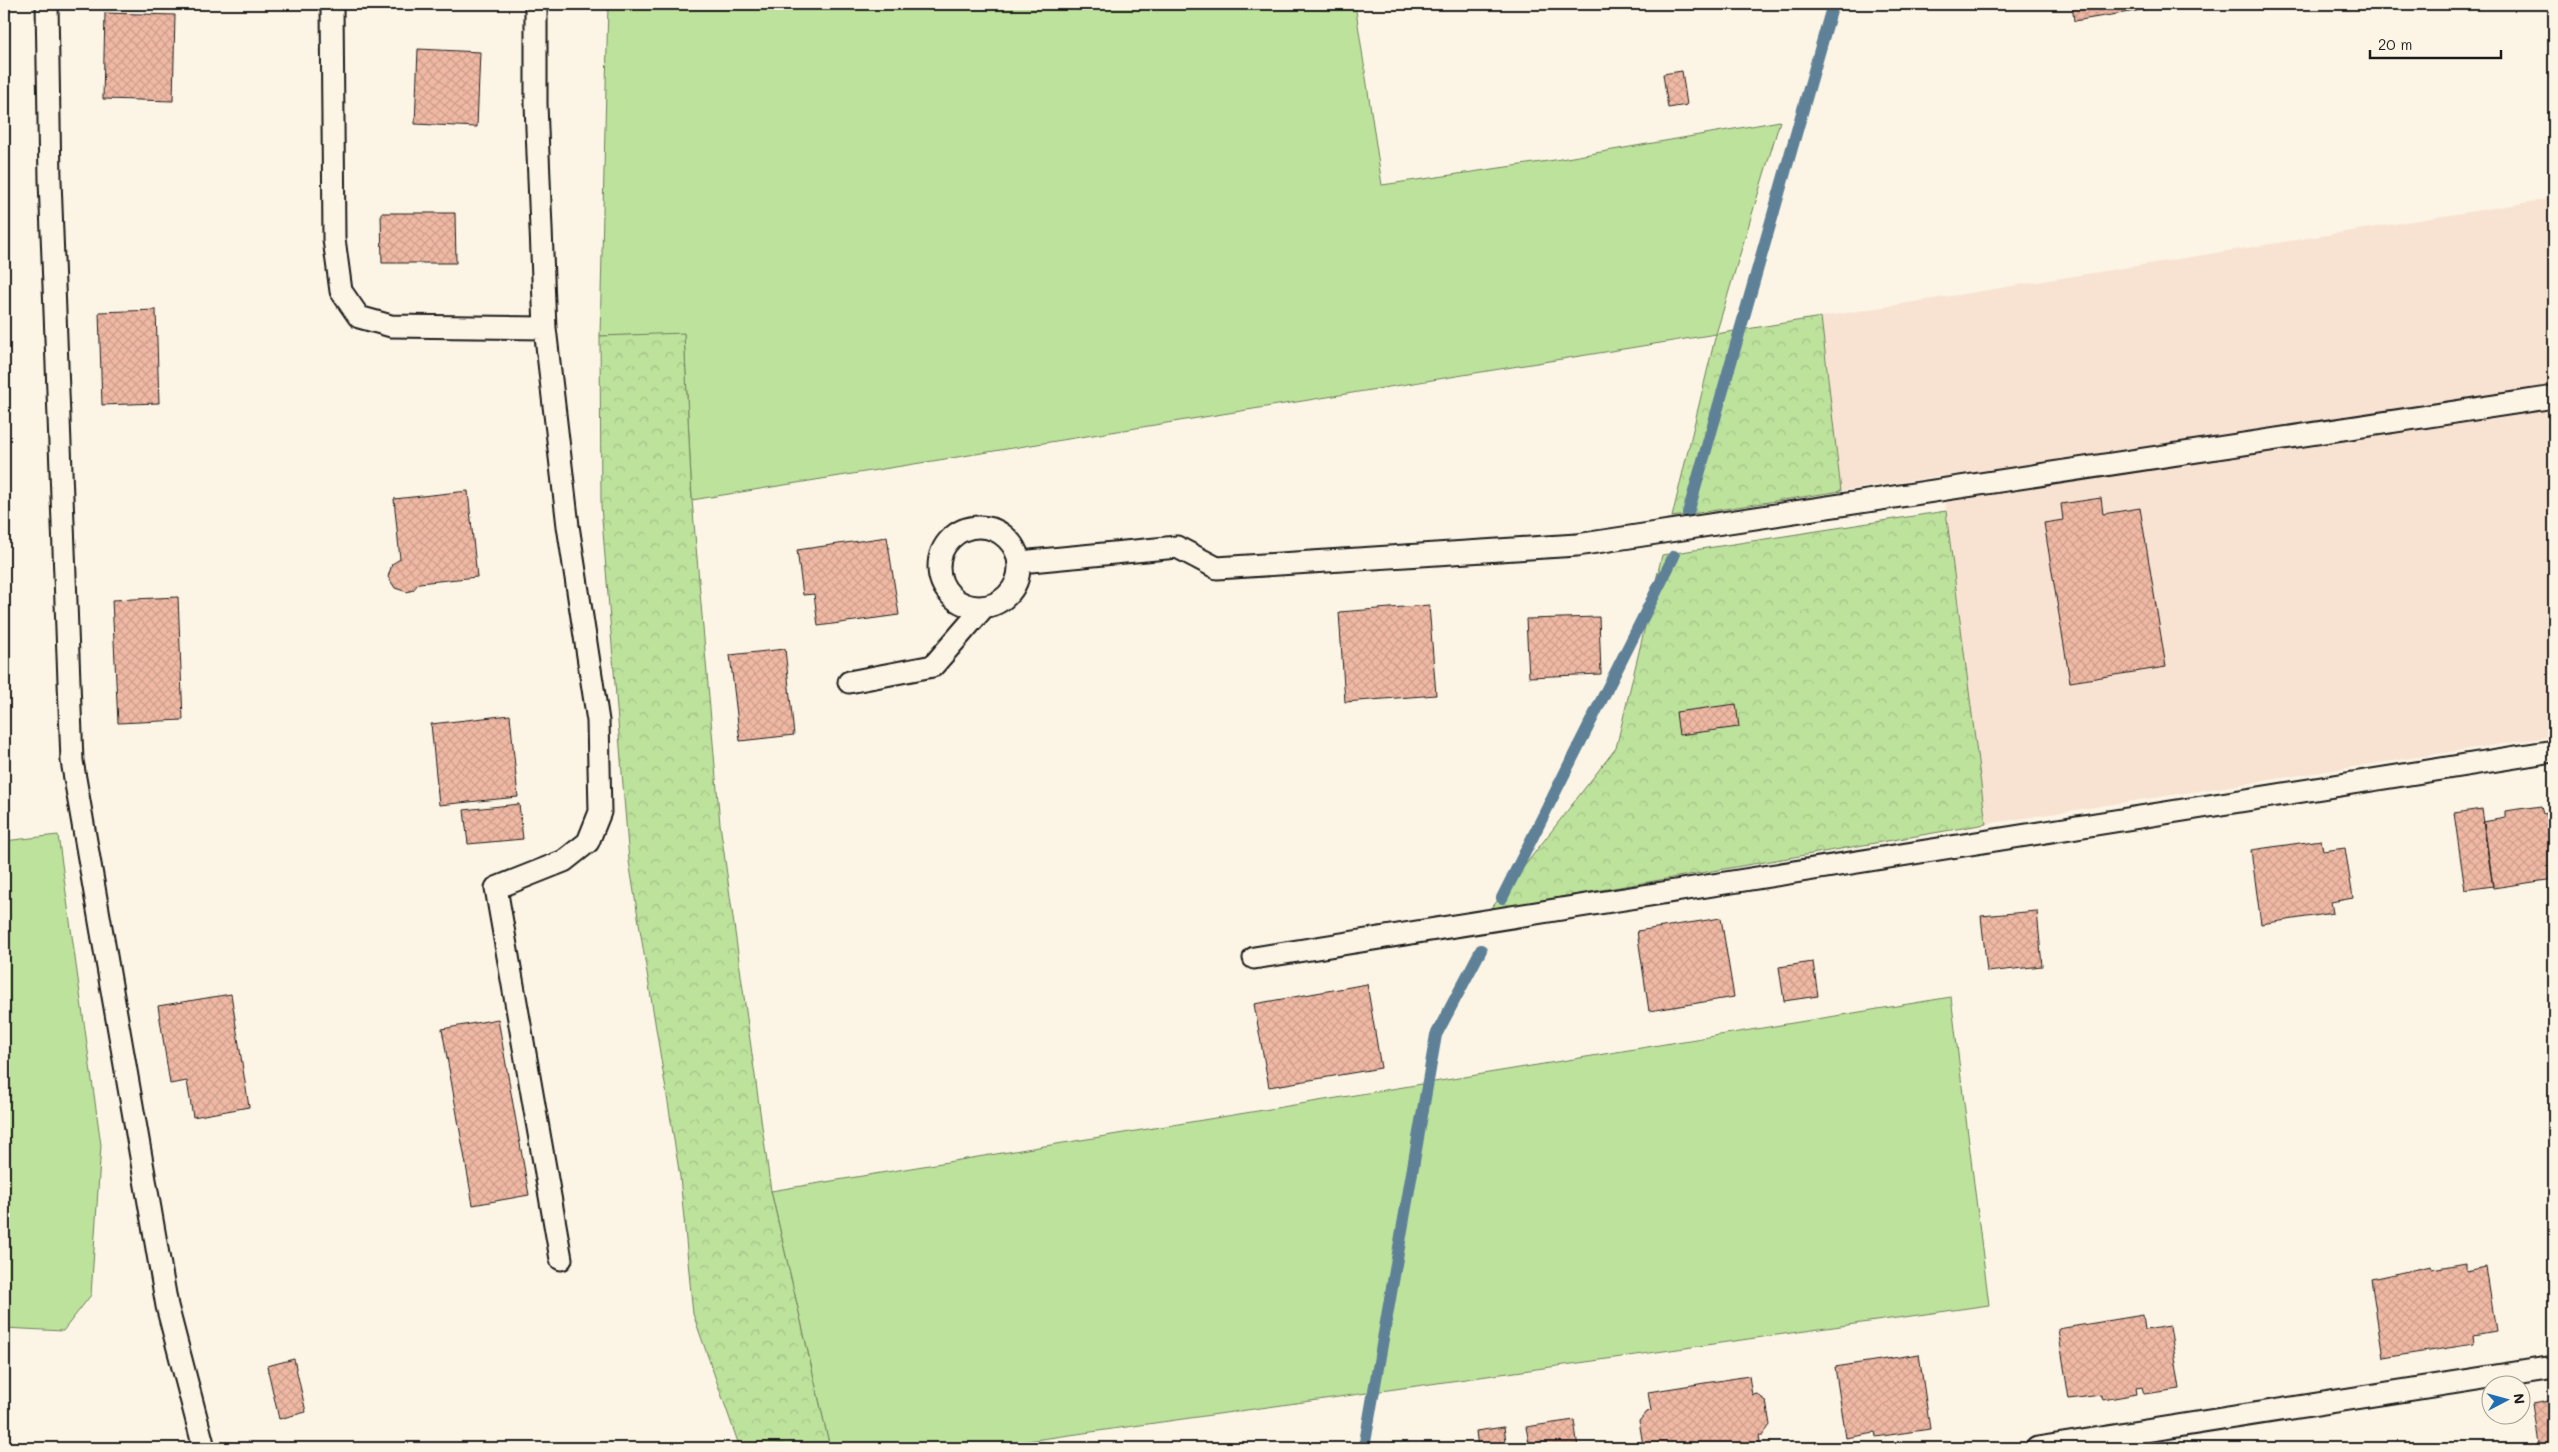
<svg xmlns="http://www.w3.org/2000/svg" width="2558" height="1452" viewBox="0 0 2558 1452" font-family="Mali,sans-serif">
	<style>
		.built { fill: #f8e3d2 }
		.grass { fill: #bde29c; stroke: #6c7f5c }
		.forest { fill: url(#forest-crowns); stroke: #6c7f5c }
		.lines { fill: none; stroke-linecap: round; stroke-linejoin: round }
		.stream { stroke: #5e8197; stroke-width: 12 }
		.building { fill: url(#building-cross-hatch); stroke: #1c1c1c }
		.service-casing { stroke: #1c1c1c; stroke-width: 25 }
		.service { stroke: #fcf5e5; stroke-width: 21 }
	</style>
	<defs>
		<pattern id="forest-crowns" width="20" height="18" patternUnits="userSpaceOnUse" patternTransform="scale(1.25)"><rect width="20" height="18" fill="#bde29c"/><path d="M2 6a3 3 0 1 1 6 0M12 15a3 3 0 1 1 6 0" fill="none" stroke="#a2c186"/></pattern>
		<pattern id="building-cross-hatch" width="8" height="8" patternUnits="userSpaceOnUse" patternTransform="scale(1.25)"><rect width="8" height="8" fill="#f0b9a4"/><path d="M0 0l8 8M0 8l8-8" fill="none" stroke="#cd9e8d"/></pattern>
	</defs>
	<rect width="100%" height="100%" fill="#fcf5e5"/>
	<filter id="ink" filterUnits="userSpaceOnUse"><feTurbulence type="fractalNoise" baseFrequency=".02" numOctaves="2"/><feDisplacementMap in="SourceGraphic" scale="10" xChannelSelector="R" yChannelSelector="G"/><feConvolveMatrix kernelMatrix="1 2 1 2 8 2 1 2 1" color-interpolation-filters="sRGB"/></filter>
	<g filter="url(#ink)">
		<path class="built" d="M2554,198V736L1986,824L1942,476L1841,491L1821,317Z"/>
		<path class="grass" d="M608,4H1355L1382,185L1555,160L1780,121L1716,334L692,500L684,334L600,336Z
			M58,835L101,1145L91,1295L63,1331L4,1328V841Z
			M1951,997L1989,1305L978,1448H830L771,1191Z"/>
		<path class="forest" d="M1821,317L1841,491L1672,517L1716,334Z
			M684,333L692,500L720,824L771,1191L830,1448H740L693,1314L680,1177L629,861L601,506L600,336Z
			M1946,511L1986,824L1491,909L1616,748L1662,555Z"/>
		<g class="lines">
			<path class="stream" d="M1688,513L1833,4
				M1502,898L1674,556
				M1364,1448L1436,1035L1481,950"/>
		</g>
		<path class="building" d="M2072,4H2154V8L2074,21Z
			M105,13L175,15L173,101L103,99Z
			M418,49L480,52L477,127L415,124Z
			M1682,71L1687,105L1668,108L1663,74Z
			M381,213H455L456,263H382Z
			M156,310L159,403L102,405L99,312Z
			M468,491L477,577L419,583L413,590L407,592L395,588L388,577L392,564L400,559L394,499Z
			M2101,498L2103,514L2140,508L2166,667L2070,682L2044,523L2063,520L2061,504Z
			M887,537L899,615L818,626L814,594L803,595L797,550Z
			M178,597L183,720L118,723L112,600Z
			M1429,605L1436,695L1345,702L1339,612Z
			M1599,617L1601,674L1529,677L1526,619Z
			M785,649L794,735L740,741L730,655Z
			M1736,704L1739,727L1679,735L1676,712Z
			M510,715L518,797L439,805L431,724Z
			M519,804L523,839L468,844L464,810Z
			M2541,806L2543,813L2554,811V879L2493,888L2483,822L2505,818V811Z
			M2482,809L2493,886L2465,890L2454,813Z
			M2321,840L2323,851L2345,848L2353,898L2331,902L2333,913L2261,924L2251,850Z
			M2037,911L2042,966L1987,972L1981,916Z
			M1721,918L1734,997L1649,1011L1637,931Z
			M1813,962L1818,996L1784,1001L1779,967Z
			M1367,984L1381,1068L1269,1087L1254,1004Z
			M231,994L249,1107L193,1117L187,1081L170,1084L158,1006Z
			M498,1019L529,1195L473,1205L442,1029Z
			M2466,1263V1271L2486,1267L2496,1331L2473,1335L2474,1344L2383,1358L2371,1279L2431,1266L2432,1269Z
			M2143,1315L2145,1330L2170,1326L2180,1389L2144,1394L2142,1387L2136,1388L2137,1394L2103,1400L2101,1395L2069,1399L2058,1329Z
			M1919,1354L1930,1429L1876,1437L1875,1433L1846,1438L1835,1367Z
			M294,1359L306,1412L279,1419L267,1366Z
			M1749,1376L1752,1395L1757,1394L1766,1401L1770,1425L1763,1435H1759L1761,1448H1648L1643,1445L1639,1421L1647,1412L1651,1411L1648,1392Z
			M2554,1400V1448H2540L2533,1404Z
			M1574,1420L1578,1448H1530L1526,1427Z
			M1504,1427L1507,1448H1478L1476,1431Z
			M2353,1444L2354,1448H2326Z"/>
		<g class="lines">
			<g class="service-casing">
				<path id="service" d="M47,4L50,180L72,761L167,1306L204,1448
					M332,4L334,239L341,291L359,317L391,326L545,328
					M536,4V104L545,328L568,526L598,721L600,812L588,842L564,861L496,888L561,1259
					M939 567a40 40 0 1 1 80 0a40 40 0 1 1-80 0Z
					M1020,562L1177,547L1217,568L1577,545L2554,397
					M849,682L933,666L984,607
					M1254,958L2554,751
					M2037,1448L2554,1367"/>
			</g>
			<use href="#service" class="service"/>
		</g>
	</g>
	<rect width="2558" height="1452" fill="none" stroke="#fcf5e5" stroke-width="20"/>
	<rect x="10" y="10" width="2538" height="1432" fill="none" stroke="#1c1c1c" stroke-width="2" filter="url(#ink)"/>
	<g transform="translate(2506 1400) rotate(84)"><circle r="24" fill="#fcf5e5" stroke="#a29e95"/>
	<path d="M0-4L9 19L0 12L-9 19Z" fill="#1f6fb2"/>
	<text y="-8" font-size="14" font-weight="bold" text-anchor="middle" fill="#1c1c1c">N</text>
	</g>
	<path d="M2370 50v8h131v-8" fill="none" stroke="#1c1c1c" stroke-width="2.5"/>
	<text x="2378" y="50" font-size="15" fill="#1c1c1c" stroke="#fcf5e5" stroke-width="4" paint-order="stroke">20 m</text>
</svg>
